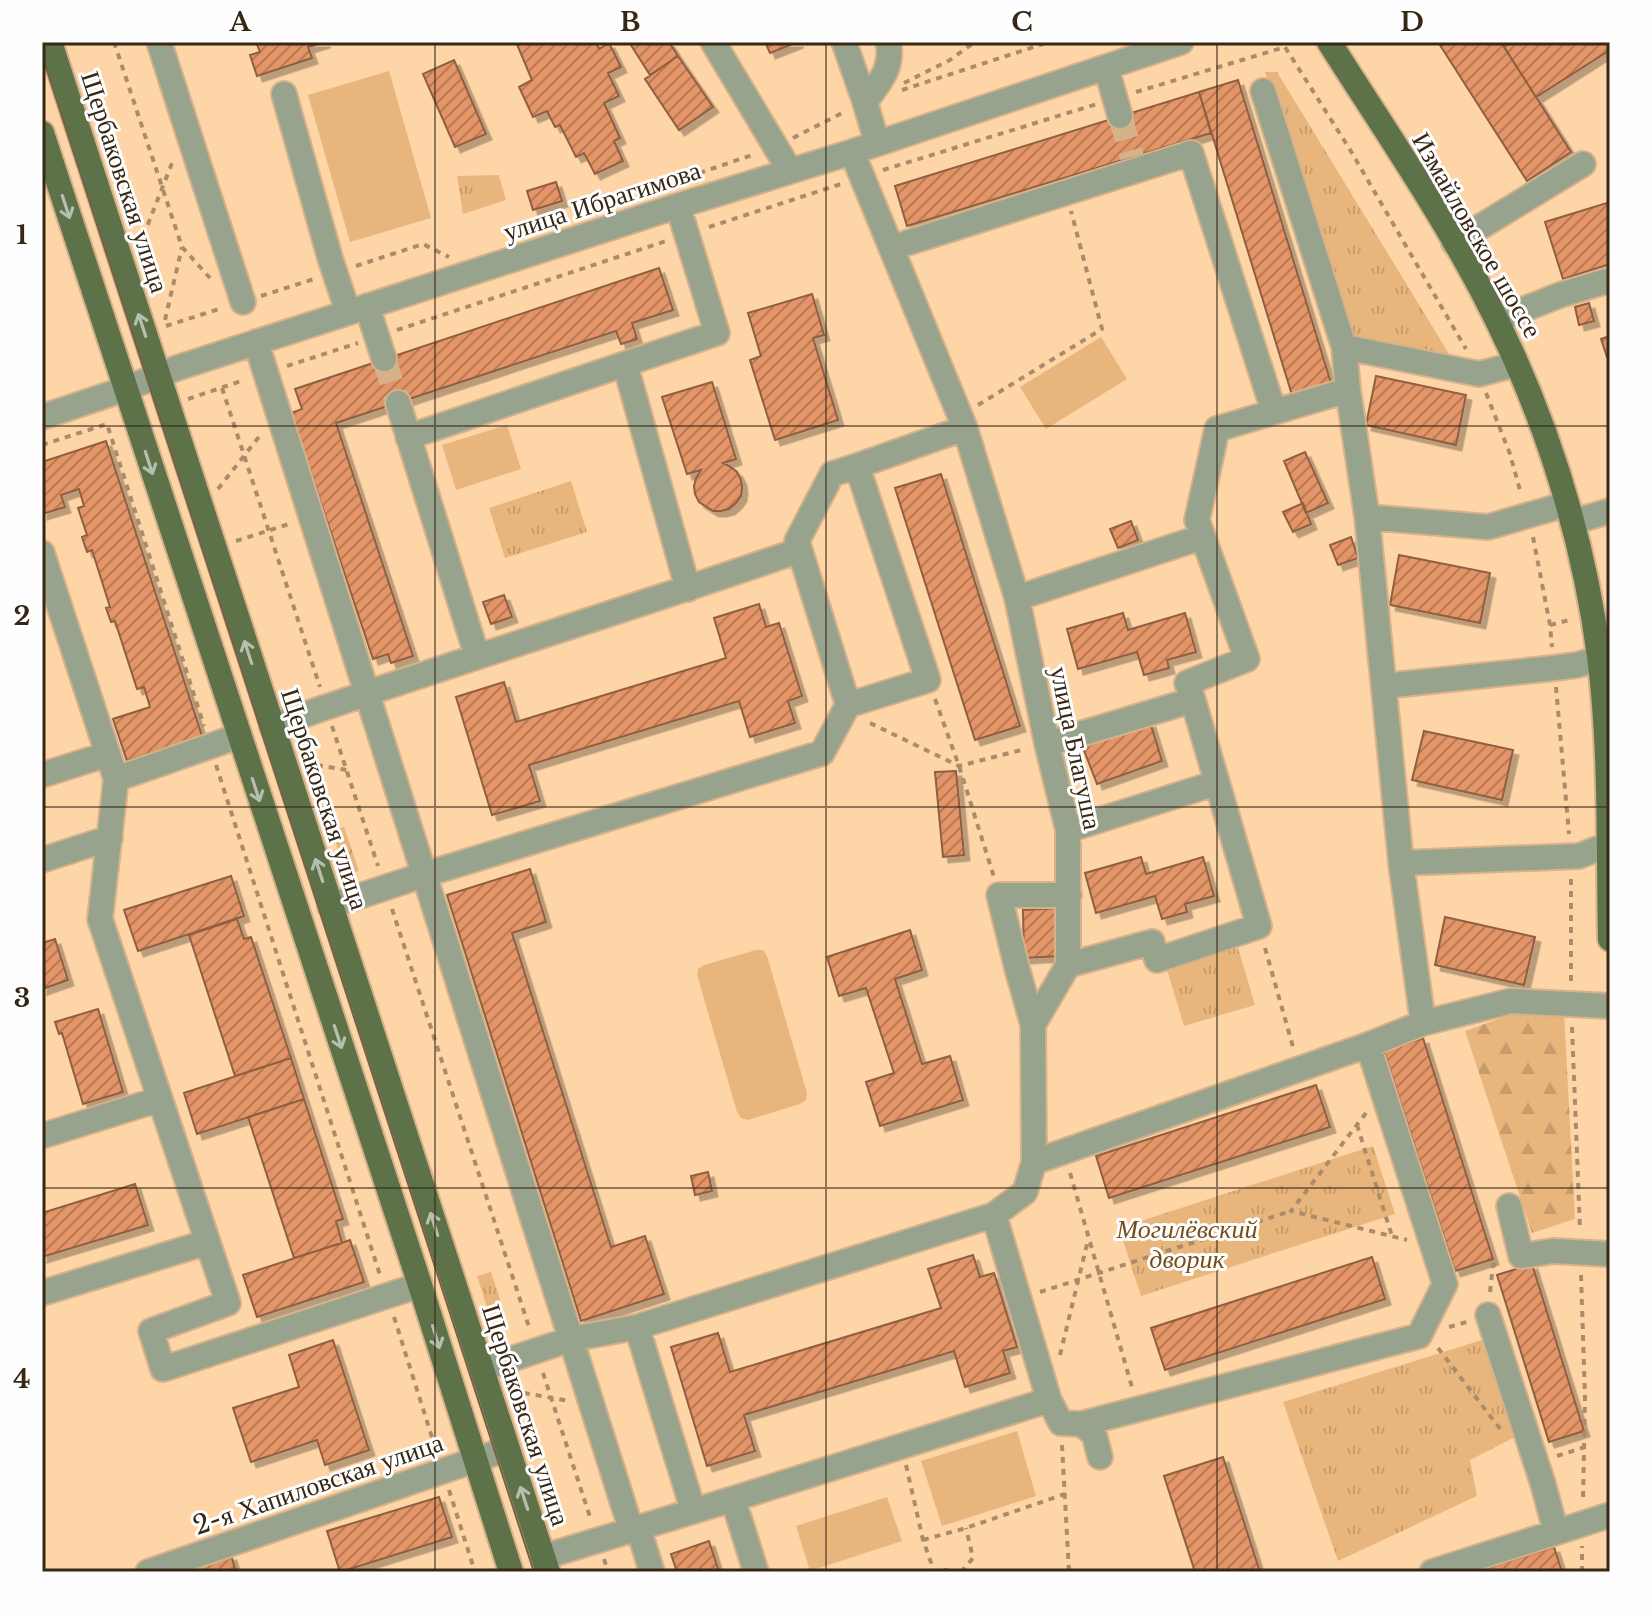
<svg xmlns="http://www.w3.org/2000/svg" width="1652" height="1614" viewBox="0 0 1652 1614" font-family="'Libre Baskerville',serif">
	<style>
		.grass { fill: url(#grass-tufts) }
		.forest { fill: url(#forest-firs) }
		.pitch { fill: #e8b67c }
		.building { fill: url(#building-hatch); stroke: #8f5e43; stroke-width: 2; filter: url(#shadow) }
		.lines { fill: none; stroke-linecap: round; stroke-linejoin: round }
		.minor-tunnel { stroke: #d6b28a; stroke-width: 24; stroke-dasharray: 24 12; stroke-linecap: butt }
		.minor-casing { stroke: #d6b28a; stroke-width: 28 }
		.major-casing { stroke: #d6b28a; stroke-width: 28 }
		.path { stroke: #ab8c6a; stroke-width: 4; stroke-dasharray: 6 6; stroke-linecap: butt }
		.minor { stroke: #98a38d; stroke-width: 24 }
		.major { stroke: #5e724a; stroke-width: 24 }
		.tram { stroke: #775f44; stroke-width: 2 }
		.oneway { stroke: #b6bfad }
		.grid { fill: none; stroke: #372715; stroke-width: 2; stroke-opacity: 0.55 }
		.labels { text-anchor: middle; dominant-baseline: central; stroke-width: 6; stroke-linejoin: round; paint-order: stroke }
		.street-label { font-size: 26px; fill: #372715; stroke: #fefefe }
		.park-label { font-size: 26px; font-style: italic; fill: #754d18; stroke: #fefefe }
		.neatline { fill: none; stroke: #372715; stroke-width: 3 }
		.grid-label { font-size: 26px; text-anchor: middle; font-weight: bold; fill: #372715 }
	</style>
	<defs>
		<pattern id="grass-tufts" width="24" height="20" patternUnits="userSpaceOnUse" patternTransform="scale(2)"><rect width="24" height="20" fill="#e8b67c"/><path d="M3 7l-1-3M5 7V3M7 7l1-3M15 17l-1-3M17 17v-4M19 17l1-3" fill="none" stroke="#c89c6a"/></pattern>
		<pattern id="forest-firs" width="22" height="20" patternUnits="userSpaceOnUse" patternTransform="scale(2)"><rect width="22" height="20" fill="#e8b67c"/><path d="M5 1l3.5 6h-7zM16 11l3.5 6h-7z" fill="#c89c6a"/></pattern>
		<pattern id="building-hatch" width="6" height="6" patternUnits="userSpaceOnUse" patternTransform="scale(2)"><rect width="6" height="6" fill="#e49568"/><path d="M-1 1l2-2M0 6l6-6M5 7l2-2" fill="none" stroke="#ba7a54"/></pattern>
		<filter id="shadow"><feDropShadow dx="5.5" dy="5.5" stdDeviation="0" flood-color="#0004"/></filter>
	</defs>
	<rect width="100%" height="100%" fill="#fed5a7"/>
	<path class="grass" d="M1265,72H1277L1451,357L1351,338Z
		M499,175L506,200L463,214L457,176Z
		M571,481L587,532L505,558L489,508Z
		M344,827L359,871L346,875L332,831Z
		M1236,941L1255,1005L1184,1026L1165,963Z
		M1373,1146L1395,1214L1141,1296L1119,1228Z
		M491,1272L507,1321L493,1326L477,1276Z
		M1485,1339L1517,1436L1470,1460L1477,1496L1338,1561L1283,1402Z"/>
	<path class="forest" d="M1564,1012L1575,1219L1532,1233L1465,1031L1515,1013Z"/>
	<path class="pitch" d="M389,71L431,218L350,242L308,95Z
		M1101,337L1127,379L1046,429L1020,387Z
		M507,425L521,469L456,490L442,445Z
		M756,950H763L767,956L807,1093L806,1100L800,1104L748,1120L741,1118L737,1112L697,975L698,969L704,965Z
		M1017,1431L1036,1496L942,1526L921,1461Z
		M887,1497L902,1541L810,1571L796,1526Z"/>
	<path class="building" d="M256,42H325L308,47L312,58L257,76L250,55L260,52Z
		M516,42H596L599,49L609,43L621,67L608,73L619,96L604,103L620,138L614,141L623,161L595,174L584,153L576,157L560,125L555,127L547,111L533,117L519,87L532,80Z
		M629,42H669L678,56L650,75Z
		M765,42H798L770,53Z
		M1438,42H1501L1571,152L1527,181Z
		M1512,42H1610V50L1536,97L1504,47Z
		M1512,42H1610V50L1536,97L1504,47Z
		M678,56L713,107L679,130L645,79Z
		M454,60L486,134L455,147L423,74Z
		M1238,80L1331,383L1292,395L1199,92Z
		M1199,92L1211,133L907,226L895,186Z
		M556,182L562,201L533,210L527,191Z
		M1610,202V264L1563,279L1545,222Z
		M659,268L673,310L632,323L637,339L621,344L616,331L336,423L413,656L391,663L388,654L373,659L291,413L302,409L295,389Z
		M812,294L824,335L813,338L838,420L775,440L750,360L761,356L748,313Z
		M1589,303L1594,321L1579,325L1575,307Z
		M1610,336V356L1607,357L1601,339Z
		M1376,376L1466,395L1456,445L1366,425Z
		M712,382L736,459L723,463L731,467L737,472L741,480L742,488L741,496L736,503L729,509L721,511H713L699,502L695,494L694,486L696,478L701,470L687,474L662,397Z
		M106,441L202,736L127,761L113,719L150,707L144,687L137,689L115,621L111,622L106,608L110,607L92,550L87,552L82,537L87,535L78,508L84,506L79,489L61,495L65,507L42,514V462Z
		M1305,452L1328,503L1306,513L1284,461Z
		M941,474L1020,726L975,740L895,488Z
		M1303,503L1311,524L1293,532L1283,512Z
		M1131,521L1138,540L1118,548L1110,529Z
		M1351,537L1358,558L1338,565L1330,545Z
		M1399,555L1490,573L1480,623L1390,605Z
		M504,595L512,617L491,624L483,602Z
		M759,604L766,627L779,623L802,696L788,701L795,723L750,737L739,701L529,765L540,801L492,815L456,697L504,682L516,722L726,658L714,618Z
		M1123,613L1128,630L1185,613L1196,652L1167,660L1169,668L1144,675L1137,652L1078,669L1067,629Z
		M1150,722L1162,761L1097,784L1082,745Z
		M1424,731L1513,750L1502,800L1412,780Z
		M956,771L964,855L943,857L935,772Z
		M1141,857L1146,874L1203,857L1214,896L1185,904L1187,912L1162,919L1155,896L1096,913L1085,873Z
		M530,869L546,922L512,933L611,1247L645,1236L664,1294L581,1321L447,895Z
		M231,876L244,916L138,951L124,910Z
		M1059,908L1060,956L1024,958L1023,910Z
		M1445,917L1535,937L1524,985L1435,965Z
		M237,919L244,939L251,937L291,1058L235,1076L189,935Z
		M910,930L922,970L895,979L922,1064L950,1056L963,1100L880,1126L866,1082L894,1073L866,988L839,996L827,957Z
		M55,939L68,980L42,989V943Z
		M98,1009L123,1092L83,1104L62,1033L59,1034L55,1022Z
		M1423,1038L1493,1259L1455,1271L1384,1051Z
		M291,1058L304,1099L197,1134L184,1093Z
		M1316,1085L1330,1127L1109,1198L1096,1156Z
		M304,1099L343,1219L336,1221L342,1243L294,1258L248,1117Z
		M708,1172L712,1191L695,1195L691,1176Z
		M135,1184L148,1225L42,1257V1213Z
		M350,1240L364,1282L257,1317L243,1275Z
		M973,1255L980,1277L994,1273L1017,1347L1003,1351L1010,1373L965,1387L954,1351L744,1415L755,1451L707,1466L671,1347L718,1333L730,1372L941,1308L928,1269Z
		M1372,1257L1385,1299L1165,1370L1151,1328Z
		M1532,1264L1584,1431L1549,1442L1497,1275Z
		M333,1340L369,1450L325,1465L317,1440L251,1462L233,1408L299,1387L289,1355Z
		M1223,1457L1260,1572H1195L1164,1476Z
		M439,1497L452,1537L340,1572L327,1531Z
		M709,1541L719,1572H677L671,1554Z
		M1554,1547L1562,1572H1474Z
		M231,1555L236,1572H176Z"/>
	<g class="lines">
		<path class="minor-tunnel" d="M1120,116L1132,157
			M384,359L398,403"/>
		<g class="minor-casing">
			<path id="minor" d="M159,42L243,302
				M713,42L790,171
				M844,42L865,102
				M1106,67L1120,116
				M1263,91L1344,347L1348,390L1367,517L1401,863L1423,1023
				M284,94L330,258L348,312
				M877,143L865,102C879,83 894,67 888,42
				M852,152L965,428L1017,598L1047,744L1068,830V965L1033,1025L1034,1162L1025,1192L994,1215L1049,1400L1061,1423L1081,1424L1419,1336L1445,1284L1368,1045
				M1454,243L1583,164
				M891,248L1191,153L1274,412
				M367,306L384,359
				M1497,320L1560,295L1610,280
				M256,342L631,1529
				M1344,347L1479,374L1517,364
				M625,364L688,589
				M398,403L477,656
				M42,417L125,389L177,368L671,208L852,152L1181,42
				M408,437L717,333L678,206
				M1367,517L1488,527L1567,504
				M1572,522L1610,511
				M42,553L116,779L239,736
				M1017,598L1202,537
				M1384,686L1554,668L1577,665L1610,655
				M1193,700L1187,683L1247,659L1197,520L1217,429L1348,390
				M848,705L928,680L857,466L965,428
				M272,726C447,664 625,611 800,550
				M1047,744L1193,700L1259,926L1157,960L1152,942L1068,965
				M42,775L108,754
				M116,779L100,919L228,1303L151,1331L163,1369L420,1285
				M1068,830L1216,783
				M42,860L110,838
				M1401,863L1579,856L1610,844
				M330,906L423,875L822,753L848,705L797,541L832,474L857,466
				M1033,1025L1017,968L999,895H1069
				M42,1136L160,1099
				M1034,1162L1368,1045L1423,1023L1511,1001L1610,1006
				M1509,1206L1521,1256L1553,1251L1610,1254
				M42,1293L208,1242
				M1488,1315L1543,1484L1556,1532
				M637,1327L693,1510
				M482,1369L571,1339L637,1327L994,1215
				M1081,1424L1094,1434L1100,1457
				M733,1499L1049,1400
				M638,1527L652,1572
				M543,1557L733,1499L756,1572
				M148,1572L507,1449
				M1432,1572L1610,1515"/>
		</g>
		<g class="major-casing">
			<path id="major" d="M50,42L548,1572
				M1329,42C1381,124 1436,204 1481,289C1541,403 1582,528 1599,656C1611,749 1608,845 1610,939
				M42,133L420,1285L511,1572"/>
		</g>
		<path class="path" d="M114,42L182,247L210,278
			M904,83L950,60L975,42
			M902,90L1049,42
			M1136,92L1285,47L1349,148L1466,349
			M793,138L846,111
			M883,170L1097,104
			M688,177L755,154
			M709,227L841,184
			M139,247L174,158
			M356,266L423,244L449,257
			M261,296L314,279
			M165,320L182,247
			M166,326L222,308
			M397,330L666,241
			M287,366L358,343
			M222,388L320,687
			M1486,393L1510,454L1521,494
			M188,399L244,380
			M978,405L1102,329L1071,211
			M42,445L107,424L204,726
			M218,489L262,433
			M1533,537L1550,625L1552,647
			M236,541L292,523
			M1550,625L1573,619
			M1556,687L1569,834
			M935,699L959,766L994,877
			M870,723L959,766L1025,749
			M332,726L378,866
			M305,763L347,770
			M216,765L380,1275
			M1571,879V982
			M392,909L530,1330
			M1265,948L1293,1047
			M1572,1027L1580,1230
			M1366,1113L1291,1211L1407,1240
			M1357,1125L1392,1236
			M1070,1173L1132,1387
			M1581,1275L1585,1396L1583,1502
			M1040,1292L1291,1211
			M1490,1292L1493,1265L1500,1263
			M394,1317L436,1450
			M1449,1327L1467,1322
			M1438,1348L1501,1430
			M1060,1355L1088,1240
			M543,1373L591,1520
			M512,1391L570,1401
			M1062,1445L1069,1572
			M1557,1456L1585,1447
			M906,1465L923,1540L934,1571L946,1570L950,1572
			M449,1490L475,1572
			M923,1540L966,1528L1065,1494
			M604,1559L608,1572
			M961,1572L973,1558L966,1528
			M1582,1572V1546"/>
		<use href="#minor" class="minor"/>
		<use href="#major" class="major"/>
		<path class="tram" d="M42,55L534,1572"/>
	</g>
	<defs><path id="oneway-shaft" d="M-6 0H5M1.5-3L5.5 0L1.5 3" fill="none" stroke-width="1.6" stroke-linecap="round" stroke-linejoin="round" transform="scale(2)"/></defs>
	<g class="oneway">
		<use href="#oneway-shaft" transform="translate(66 207) rotate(72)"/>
		<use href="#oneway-shaft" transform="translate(142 325) rotate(-108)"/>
		<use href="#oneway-shaft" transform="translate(149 463) rotate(72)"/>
		<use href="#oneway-shaft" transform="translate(248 652) rotate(-108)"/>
		<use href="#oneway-shaft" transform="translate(256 790) rotate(72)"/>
		<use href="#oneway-shaft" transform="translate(319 870) rotate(-108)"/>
		<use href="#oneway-shaft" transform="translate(338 1037) rotate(72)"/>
		<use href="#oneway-shaft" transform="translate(434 1224) rotate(-108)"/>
		<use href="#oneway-shaft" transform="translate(436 1337) rotate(73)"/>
		<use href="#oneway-shaft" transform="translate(524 1498) rotate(-108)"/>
	</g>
	<path class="grid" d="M435,42V1572M826,42V1572M1217,42V1572M42,426H1610M42,807H1610M42,1188H1610"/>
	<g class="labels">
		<g class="street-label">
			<text transform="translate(125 182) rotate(72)">Щербаковская улица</text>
			<text transform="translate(602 201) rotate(-18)">улица Ибрагимова</text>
			<text transform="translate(1477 235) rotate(60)">Измайловское шоссе</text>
			<text transform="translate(1076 748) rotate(78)">улица Благуша</text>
			<text transform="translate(325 799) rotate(72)">Щербаковская улица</text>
			<text transform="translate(526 1415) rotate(72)">Щербаковская улица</text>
			<text transform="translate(318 1484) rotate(-19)">2-я Хапиловская улица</text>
		</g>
		<g class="park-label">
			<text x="1187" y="1229">Могилёвский<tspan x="1187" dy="30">дворик</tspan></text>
		</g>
	</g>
	<rect width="1652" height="1614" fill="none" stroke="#fefefe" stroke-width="88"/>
	<rect x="44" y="44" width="1564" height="1526" class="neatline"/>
	<g class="grid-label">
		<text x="240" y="31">A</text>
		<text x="630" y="31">B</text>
		<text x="1022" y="31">C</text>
		<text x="1412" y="31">D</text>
		<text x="22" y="244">1</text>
		<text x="22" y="625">2</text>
		<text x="22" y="1007">3</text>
		<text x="22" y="1388">4</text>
	</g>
</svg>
